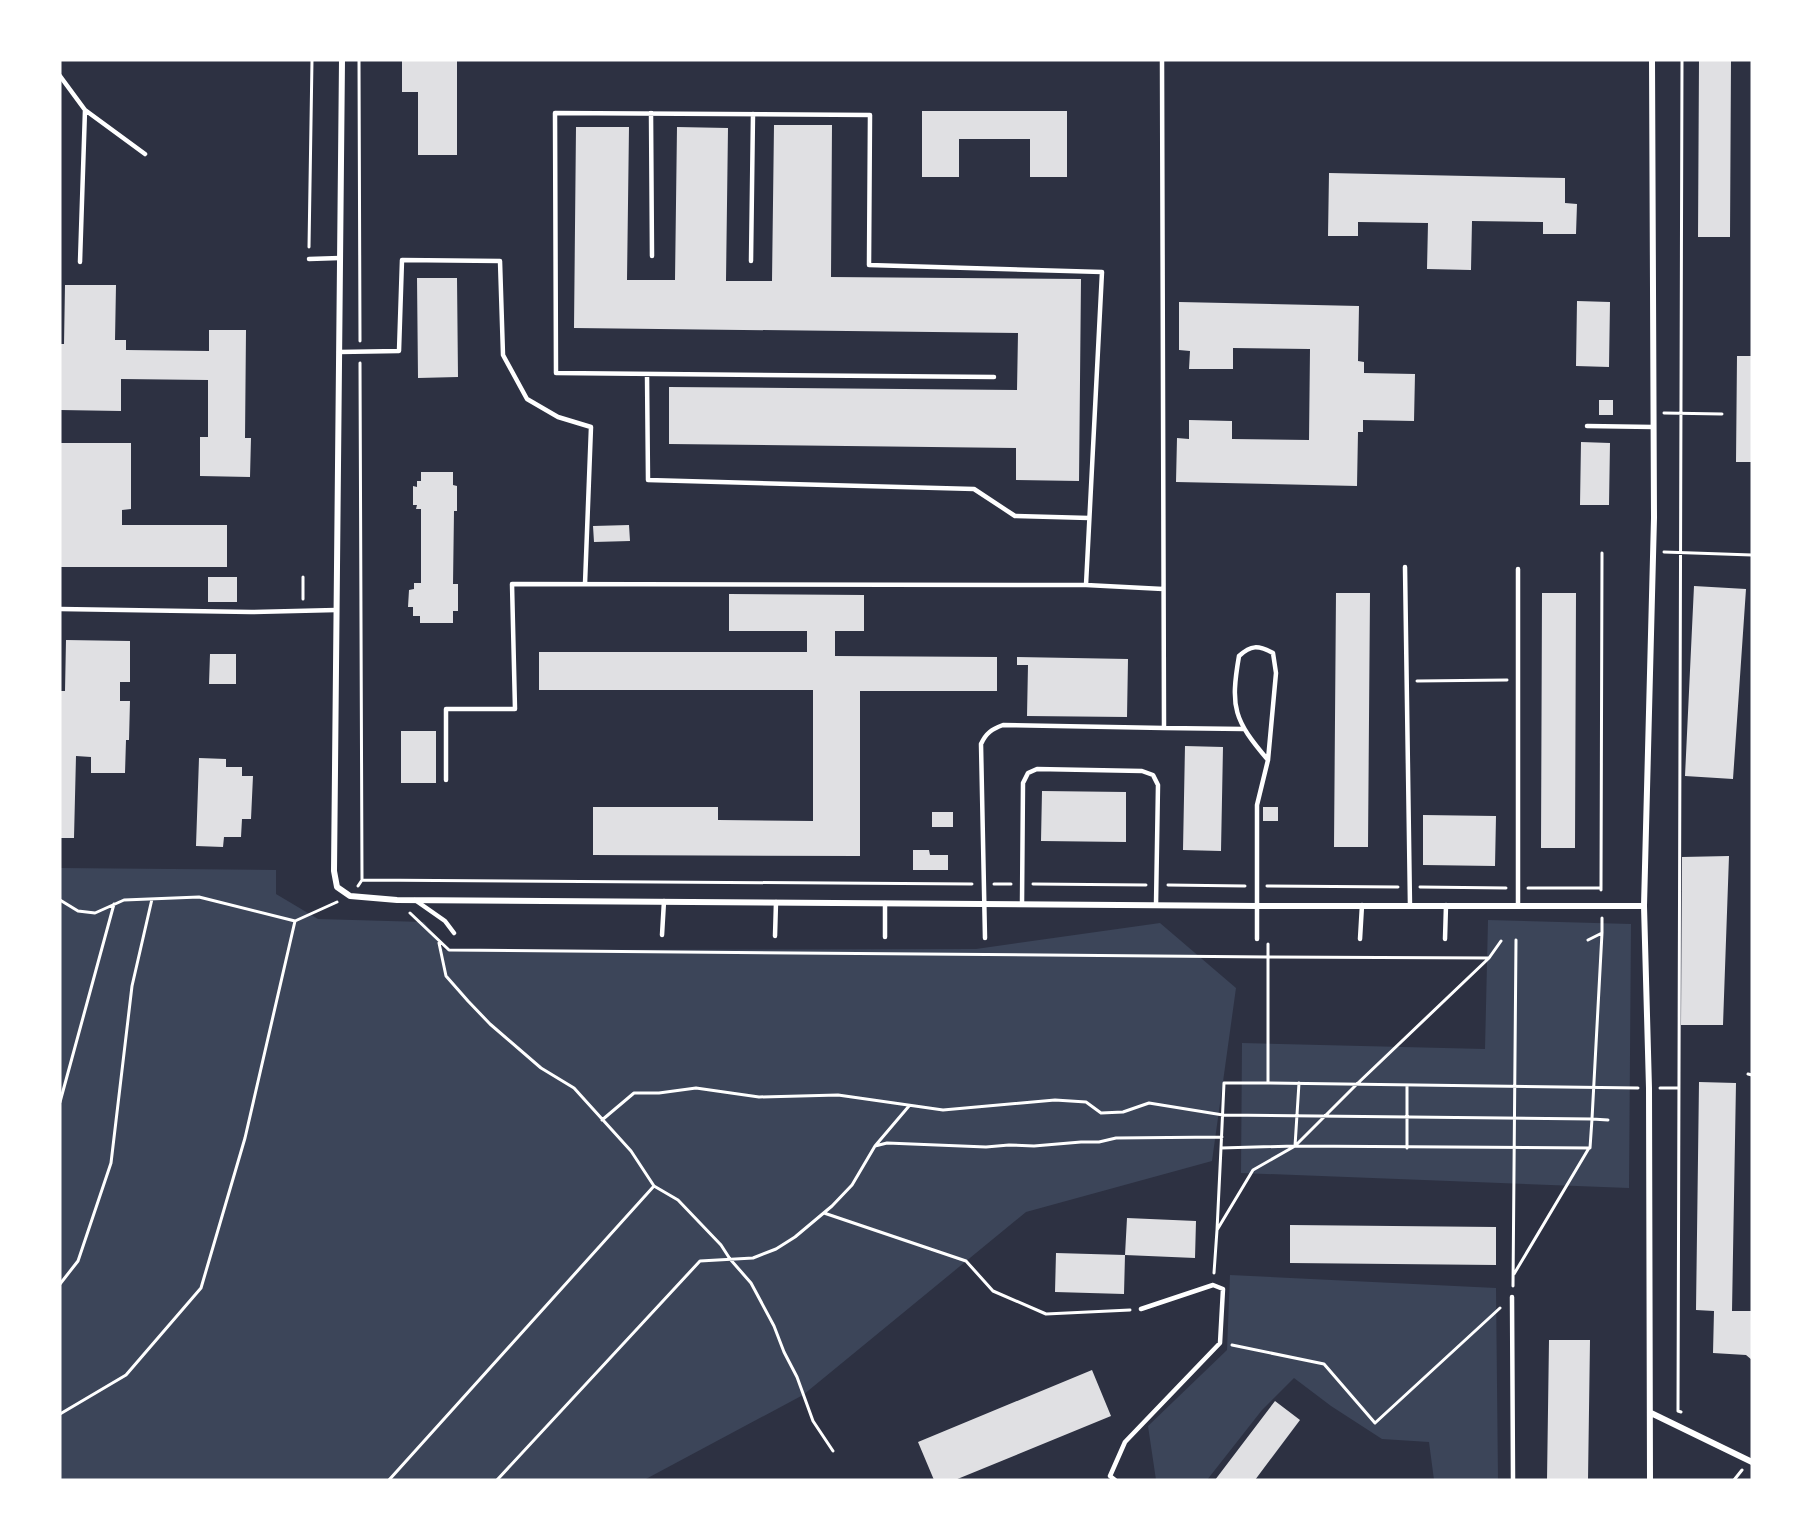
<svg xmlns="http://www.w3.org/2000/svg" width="1812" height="1540" viewBox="0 0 1812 1540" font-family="Barlow,sans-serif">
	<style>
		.green { fill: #3c4559 }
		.building { fill: #e0e0e3 }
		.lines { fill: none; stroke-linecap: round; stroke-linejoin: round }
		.path { stroke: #fff; stroke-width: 3 }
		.service { stroke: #fff; stroke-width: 4.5 }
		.minor { stroke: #fff; stroke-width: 6 }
	</style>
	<rect width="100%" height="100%" fill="#2d3142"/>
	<path class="green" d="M60,868L276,870V894L318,919L424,922L444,950L976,949L1160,923L1236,988L1212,1161L1026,1212L803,1395L644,1480H60Z
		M1488,920L1631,924L1629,1188L1241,1173L1242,1043L1485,1049Z
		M1230,1275L1496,1288L1498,1480H1434L1429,1442L1382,1439L1331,1406L1294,1378L1262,1410L1207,1480H1156L1148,1426L1227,1350Z"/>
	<path class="building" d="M402,60H457V155H418V92H402Z
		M1699,60H1731L1730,237H1698Z
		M922,111H1067V177H1030V139H959V177H922Z
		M774,125H832L831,277L1081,279L1079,481L1016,480V448L669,444V387L1017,390L1018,333L574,328L576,127H629L627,280H675L677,127L728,128L726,281H772Z
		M1329,173L1565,178V203L1577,204L1576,234H1543V222L1472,221L1471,270L1427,269L1428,223L1358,222V236H1328Z
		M417,278H457L458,377L418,378Z
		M65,285H116L115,340H126V350L209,351V330H246L245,438H251L250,477L200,476V437H208V380L121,379V411L60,410V344H64Z
		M1577,301L1610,302L1609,367L1576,366Z
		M1179,302L1359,306L1358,361L1364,362V373L1415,374L1414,421L1363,420V432H1358L1357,486L1176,482L1177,438L1189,439V420L1232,421V439L1309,440L1310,349L1233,348V369H1189L1190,351L1179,350Z
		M1737,356H1752V462H1736Z
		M1599,400H1613V415H1599Z
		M1581,442L1610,443L1609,505H1580Z
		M60,443H131V509L122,510V525H227V567H60Z
		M421,472H453V485L457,486V511H454L453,584H458V611H453V623H420V616H413V607H408L409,590L414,589V583H421V509H416L417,505H413V486L417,487V481H421Z
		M629,525L630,541L594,542L593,526Z
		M208,577H237V602H208Z
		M1694,586L1746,589L1733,779L1685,776Z
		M1336,593H1370L1368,847H1334Z
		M1542,593H1576L1575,848H1541Z
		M729,594L864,595V631H835V656L997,657V691H860V856L593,855V807H718V820L813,821V690H539V652H807V631H729Z
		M66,640L130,641V682H120V701H130L129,740H126L125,773H91V757L76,756L74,838H60V691H65Z
		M210,654H236V684H209Z
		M1017,657L1128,659L1127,717L1027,716L1028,665H1017Z
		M401,731H436V783H401Z
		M1185,746L1223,747L1221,851L1183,850Z
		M199,758L226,759V767H242V776H253L251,819H242L241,837H224L223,847L196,846Z
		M1042,791L1126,792V842L1041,841Z
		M1263,807H1278V821H1263Z
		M932,812H953V827H932Z
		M1423,815L1496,816L1495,866L1423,865Z
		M913,850H929L930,855H948V870H913Z
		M1729,856L1723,1025H1681L1682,857Z
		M1699,1082L1736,1083L1732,1311H1751L1752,1314V1360L1746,1355L1713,1353L1714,1311L1696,1310Z
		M1127,1218L1196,1221L1195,1258L1125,1255Z
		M1290,1225L1496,1227V1265L1290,1263Z
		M1056,1253L1125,1255L1124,1294L1055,1292Z
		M1549,1340H1590L1588,1480H1547Z
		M1092,1370L1111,1416L955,1480H934L918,1442Z
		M1275,1401L1300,1420L1255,1480H1215Z"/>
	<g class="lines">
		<path class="path" d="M359,60L360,341
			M309,247L312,60
			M1664,413L1722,414
			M1664,552L1752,555
			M303,599V577
			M1417,681L1507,680
			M362,880L972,884
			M994,884H1011
			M1033,884L1146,885
			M1168,885L1245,886
			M358,886L362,880L360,363
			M1267,886L1398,887
			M1420,887L1506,888
			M1528,888H1601
			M1601,890L1602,553
			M60,900L78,911L95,913L124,900L199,897L295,921
			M410,913L449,950L1268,957L1489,958
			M1602,933V918
			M1588,940L1602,933L1592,1119L1608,1120
			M439,943L446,976L468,1001L490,1024L541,1068L574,1088L631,1151L654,1186L678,1200L721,1245L730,1259L751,1283L774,1326L784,1352L797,1377L813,1421L833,1451
			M1748,1074L1752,1075
			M1268,1083L1638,1088
			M1407,1085V1148
			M1660,1088H1679
			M60,1102L114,904
			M602,1120L634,1093H659L696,1088L759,1097L838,1095L943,1110L1055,1100L1086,1102L1101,1113L1123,1112L1149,1103L1223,1115L1592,1119L1590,1148L1295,1146L1221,1148C1222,1126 1223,1104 1224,1083H1268V944
			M875,1146L909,1106
			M1295,1146L1299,1083
			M1221,1148L1217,1230L1253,1170L1295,1146L1357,1084L1489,958L1501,941
			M824,1213L966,1261L993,1291L1046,1314L1130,1310
			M1214,1273L1217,1230
			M1514,1274L1589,1148
			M60,1284L78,1261L111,1163L132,986L152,899
			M1513,1286L1516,940
			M1232,1345L1324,1364L1375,1423L1500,1308
			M1681,1412L1678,1411L1682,60
			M60,1414L126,1375L201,1288L245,1138L295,921L337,902
			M389,1480L654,1186
			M497,1480L700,1261L753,1258L776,1249L795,1237L832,1206L852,1185L875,1146L887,1143L986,1147L1009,1145L1034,1146L1081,1142H1099L1116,1138L1222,1137
			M1734,1480L1742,1470"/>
		<path class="service" d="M60,76L85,110
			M651,113L652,256
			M309,259L340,258
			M751,261L753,114
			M80,262L85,110L145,154
			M339,352L399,351L402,260L500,261L503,355L527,399L558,417L591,427L585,584
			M647,374L648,480L974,489L1015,516L1089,518
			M994,377L556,373L555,113L870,115L869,265L1102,272L1086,585L1163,589
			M1587,426L1653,427
			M1405,567L1410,906
			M1518,569V906
			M60,609L251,612L336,610
			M1164,728L1244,729
			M446,780V709H515L512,584L1086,585
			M415,900L445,921L454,933
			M885,903V937
			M1022,903L1023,783L1028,773L1037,769L1142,771L1153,775L1158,785L1156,905
			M662,935L664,901
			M775,936L776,902
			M985,938L981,744C986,733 992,729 1003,725L1164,728L1162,60
			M1257,939V805L1268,760L1276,673L1273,653C1258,645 1251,645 1239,656C1230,708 1234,720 1268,760
			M1360,939L1362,905
			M1445,939L1446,905
			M1512,1297L1513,1480
			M1115,1480L1110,1476L1125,1442L1220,1343L1223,1289L1213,1285L1141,1309"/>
		<path class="minor" d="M342,60L334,871L337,887L350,896L397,900L1258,906H1644
			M1651,1413L1752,1462
			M1650,1480L1649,1088L1644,906L1654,518L1652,60"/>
	</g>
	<rect width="1812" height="1540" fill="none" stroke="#ffffff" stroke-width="123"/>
</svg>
